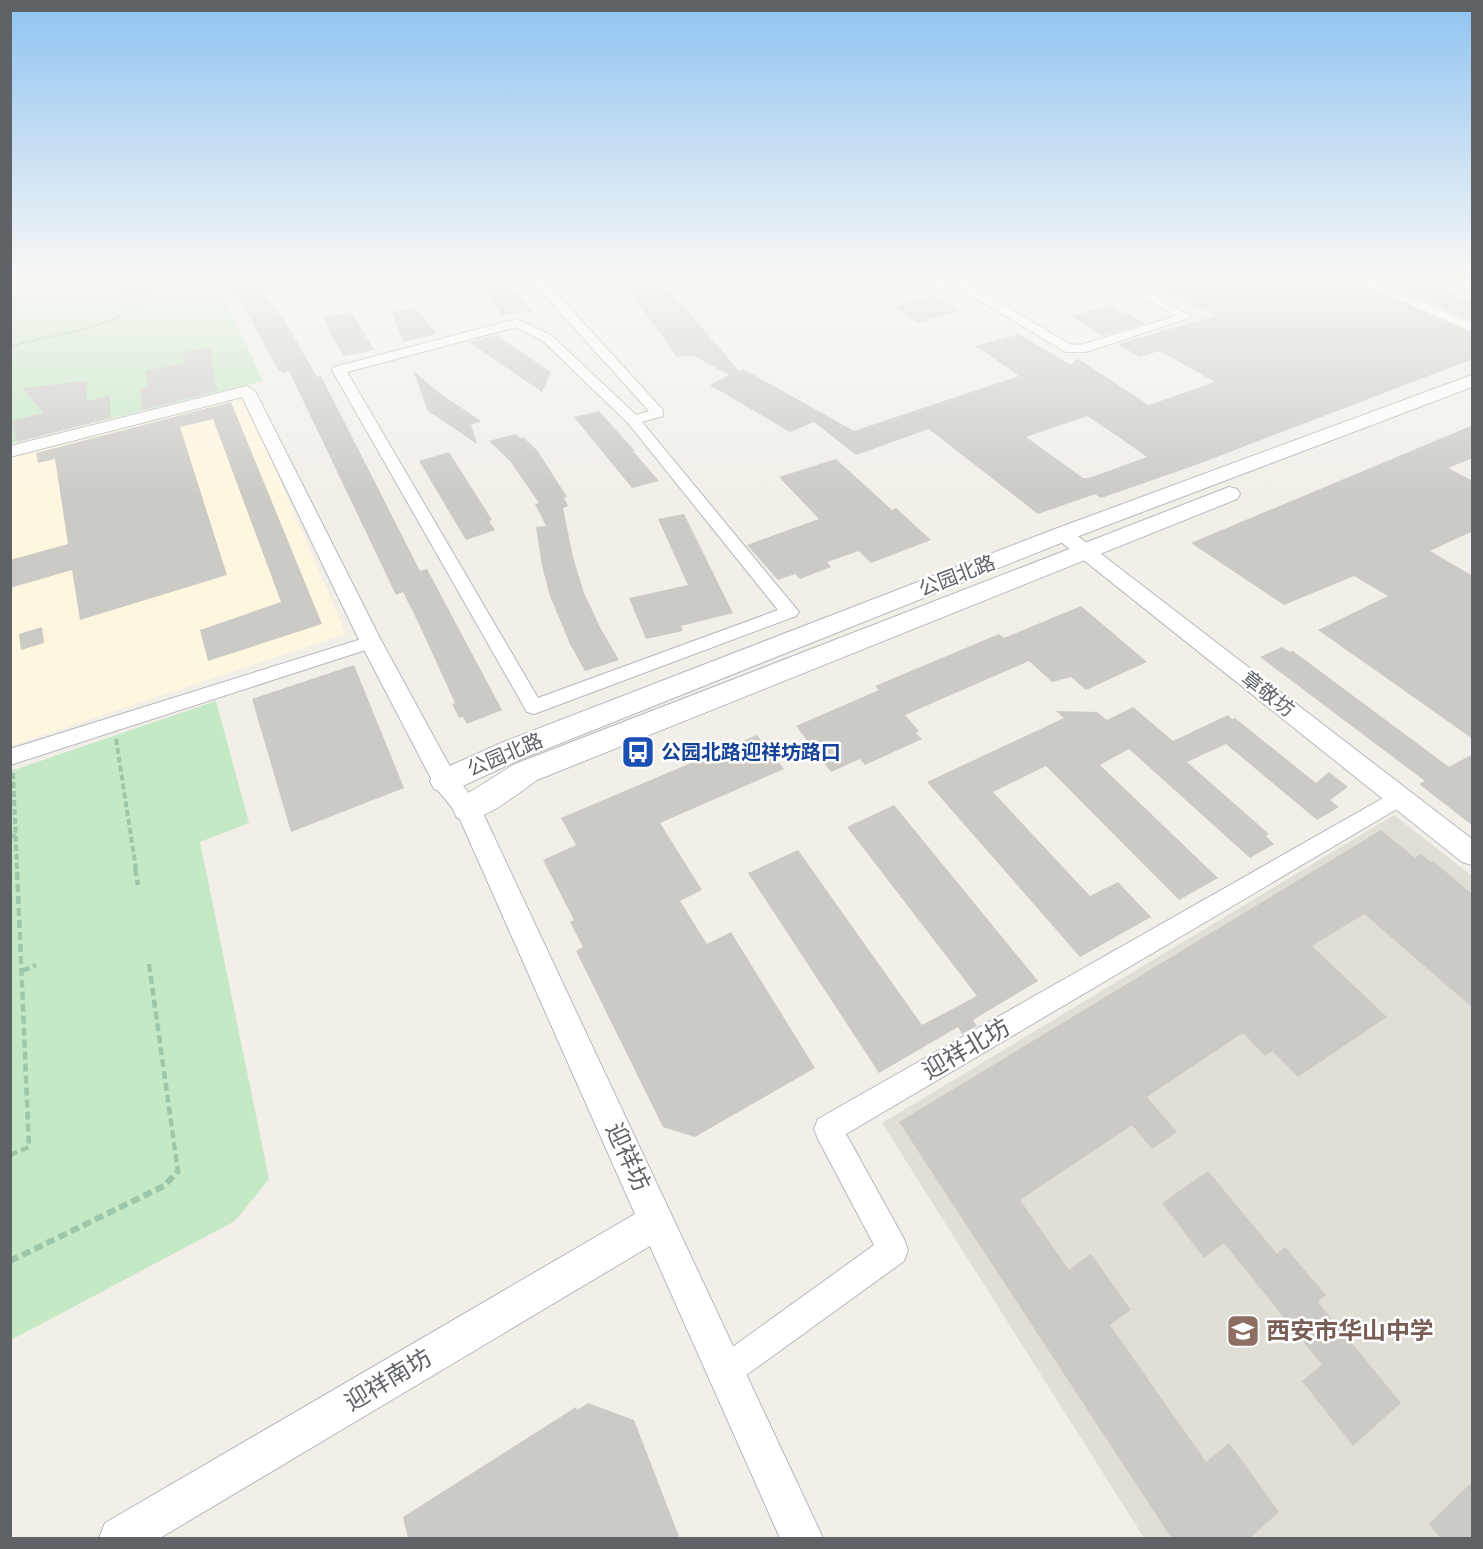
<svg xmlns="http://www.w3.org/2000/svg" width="1483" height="1549" viewBox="0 0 1483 1549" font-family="Karla,'Noto Sans SC',sans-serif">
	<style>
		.commercial { fill: #fef7e0 }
		.education { fill: #e1ded6 }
		.green { fill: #c5e8c5 }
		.building { fill: #cccac5; fill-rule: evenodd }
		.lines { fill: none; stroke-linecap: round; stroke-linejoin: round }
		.minor-casing { stroke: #b5b8bc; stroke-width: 2 }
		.tertiary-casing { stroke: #b5b8bc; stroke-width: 2 }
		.secondary-casing { stroke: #b6babf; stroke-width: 2 }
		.path-far3 { stroke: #9cc7a9; stroke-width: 2; stroke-dasharray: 4 1.5; stroke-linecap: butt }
		.path-far2 { stroke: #9cc7a9; stroke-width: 4; stroke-dasharray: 6 3; stroke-linecap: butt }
		.path-far1 { stroke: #9cc7a9; stroke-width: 4.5; stroke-dasharray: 8 4; stroke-linecap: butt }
		.path { stroke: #9cc7a9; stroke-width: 6; stroke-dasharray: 9 4.5; stroke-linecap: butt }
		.minor { fill: #fff; fill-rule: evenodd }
		.tertiary { fill: #fff; fill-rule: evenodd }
		.secondary { fill: #fff; fill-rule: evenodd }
		.labels { text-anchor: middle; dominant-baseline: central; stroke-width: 5; stroke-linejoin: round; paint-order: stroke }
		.street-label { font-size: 20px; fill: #5f6368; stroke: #fff }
		.transit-label { font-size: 20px; font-weight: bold; fill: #164399; stroke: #fff; text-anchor: start }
		.near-street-label { font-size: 24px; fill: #5f6368; stroke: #fff }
		.near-education-label { font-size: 24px; font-weight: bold; fill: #785e54; stroke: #fff; text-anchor: start }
	</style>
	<rect width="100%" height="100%" fill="#f1efe8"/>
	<path class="commercial" d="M242,391L346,634L11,746V451Z"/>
	<path class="education" d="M1394,815L1472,876V1538H1144L882,1123Z"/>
	<path class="green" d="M10,280H267L222,293L263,381L11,443Z
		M216,701L249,823L200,842L269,1179L235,1221L11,1340V771Z"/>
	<path class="building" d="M477,280H504L532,311L503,316Z
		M622,280H661L739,371L743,369L854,431L1019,376L976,346L1019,334L1071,365L1077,358L1149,405L1215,382L1160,351L1140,357L1117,344L1215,316L1163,289L1194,280H1281L1296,287L1315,280H1350L1473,334V359L1193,466L1101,498L1095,494L1038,514L929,429L856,455L814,422L790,432L710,385L729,375L693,355L677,357ZM1087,416L1120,438L1147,457L1089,478H1083L1026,437Z
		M1379,280H1466V283L1445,291L1473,302V321Z
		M258,284L289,328L317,377L321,376L420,571L427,569L502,710L467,724L463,717L459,718L452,704L455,703L418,622L403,592L396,595L289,371L282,373L276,366L241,302L230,290Z
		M935,295L960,311L917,323L893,307Z
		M1110,305L1145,323L1102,336L1072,316Z
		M415,307L437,334L403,342L392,312Z
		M352,312L374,350L344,356L332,337L325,318Z
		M496,335L551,372L542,392L469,342Z
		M210,347L217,391L142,410L140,389L148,387L145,371L185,363L184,352Z
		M413,370L438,392L481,421L471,425L477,444L428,411Z
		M86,381L87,401L110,396V418L17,442L12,421L43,413L23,388Z
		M231,402L322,624L208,661L200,630L281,602L213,419L180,427L227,575L80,620L72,570L10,588V560L68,544L55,459L38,463L36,453Z
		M599,411L635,451H633L659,481L632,488L574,417Z
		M1473,425V458L1448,468L1473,481V531L1430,551L1473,576V739L1318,630L1388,596L1354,576L1284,605L1191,543Z
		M515,434L520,438L523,437L537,450L567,497L564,498L568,506L563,508L573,557L584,593L601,629L619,660L585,671L570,644L550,596L542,566L536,527L546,526L535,504L539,503L510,461L489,441Z
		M449,452L492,520L489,521L495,530L466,540L419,461Z
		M836,459L892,510L896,508L931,540L871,563L859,551L827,562L831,567L800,579L795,574L778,580L747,545L819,519L779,477Z
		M684,514L733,613L681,626L683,631L646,639L629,598L688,585L658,519Z
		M1081,606L1147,662L1086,690L1071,677L1052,682L1029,661L905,715L919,731L916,733L922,739L865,765L860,759L831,772L796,726L879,690L875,686L999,634L1004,638Z
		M42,627L44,643L21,650L19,634Z
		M1282,647L1290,652L1293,651L1449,767L1473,754V826L1419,784L1425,781L1260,657Z
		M354,665L404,788L291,832L252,699Z
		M1133,707L1173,741L1228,715L1232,719L1235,718L1316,783L1329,772L1348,787L1330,800L1339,807L1317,820L1226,744L1187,762L1269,834L1266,836L1274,844L1250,858L1129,749L1100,765L1218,878L1179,900L1046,766L993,792L1090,896L1118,882L1151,917L1080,957L927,782L1064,718L1056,711L1097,712L1107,720Z
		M757,735L784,769L660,823L702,890L680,901L707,944L731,932L815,1068L695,1137L663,1127L576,951L583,947L570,922L574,920L543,860L576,845L561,818Z
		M894,805L1038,981L973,1020L977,1026L962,1034L958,1027L879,1073L748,873L798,850L922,1025L977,996L847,827Z
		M1381,830L1415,858L1421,854L1431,862L1433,861L1473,895V1008L1364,914L1312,946L1387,1017L1298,1077L1272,1051L1265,1056L1243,1033L1147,1097L1177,1132L1152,1149L1132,1125L1020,1200L1069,1270L1091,1254L1131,1310L1110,1325L1206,1462L1229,1443L1279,1512L1249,1539H1172L899,1122Z
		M1208,1171L1277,1254L1285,1247L1326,1295L1318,1302L1401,1403L1353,1446L1302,1381L1322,1365L1224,1243L1204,1258L1162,1203Z
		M588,1403L634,1420L680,1539H408L403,1517L576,1407L577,1410Z
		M1473,1481V1539H1441L1429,1524Z"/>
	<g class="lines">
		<g class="minor-casing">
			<path id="minor" d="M531,280H544L663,410V416L642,422L799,612L796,616L534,714L527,712L332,370L334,367L517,319L551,335L636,415L649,411ZM516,327L543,341L628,423L778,610L538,698L347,372Z
				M921,280H963L1069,344L1080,345L1176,316L1119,284L1118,280H1135L1133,283L1192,317L1086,352H1066L952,284L936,290Z
				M371,636L378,638L380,642L378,646L10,765V749Z
				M1399,789L1407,791L1410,797L1407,803L846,1134L904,1239L908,1250L904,1261L738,1381L727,1386L716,1381L711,1370L716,1359L874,1245L818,1139L814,1129L818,1119Z"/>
		</g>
		<g class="tertiary-casing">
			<path id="tertiary" d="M1352,280H1372L1472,323V332Z
				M247,386L255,391L382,642L454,774L481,809L823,1538H780L650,1246L160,1538H99L105,1523L635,1214L458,815L436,788L360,642L242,397L10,457V446Z
				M1063,528L1070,530L1472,839V865L1462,862L1056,538L1053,534L1056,530Z"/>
		</g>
		<g class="secondary-casing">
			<path id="secondary" d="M1472,375V387L1071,539L521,759L456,789L445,793L434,789L430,781L434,773L501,743L1055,529Z
				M1229,487L1237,489L1240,494L1237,499L537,780C516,794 481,826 457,818L453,809L457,800L515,764Z"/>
		</g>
		<path class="path-far3" d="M96,280L125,290L144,291
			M10,347C47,334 105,331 135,306C141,301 144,293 147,286L145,280"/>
		<path class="path-far2" d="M116,739L136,869
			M13,773L17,869
			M10,837L16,835"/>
		<path class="path-far1" d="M135,868L138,885
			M149,964L178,1172
			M22,971L36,965
			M10,1155L29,1147L17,868"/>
		<path class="path" d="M10,1261L164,1186L179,1170"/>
		<use href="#minor" class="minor"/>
		<use href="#tertiary" class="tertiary"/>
		<use href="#secondary" class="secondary"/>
	</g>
	<linearGradient id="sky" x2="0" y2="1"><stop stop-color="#8fc3f1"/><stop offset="0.56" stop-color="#f9f8f5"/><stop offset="1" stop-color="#f9f8f5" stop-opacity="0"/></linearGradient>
	<rect width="1483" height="497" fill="url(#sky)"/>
	<defs>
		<g id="bus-square" transform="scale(1.725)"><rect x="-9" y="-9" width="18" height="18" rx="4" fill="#1a4fb4" stroke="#fff"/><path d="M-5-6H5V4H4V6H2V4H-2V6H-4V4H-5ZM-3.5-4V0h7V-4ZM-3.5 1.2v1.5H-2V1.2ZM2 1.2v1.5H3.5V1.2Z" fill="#fff"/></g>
		<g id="school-square" transform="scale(1.725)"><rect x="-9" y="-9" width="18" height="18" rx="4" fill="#8d6e63" stroke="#fff"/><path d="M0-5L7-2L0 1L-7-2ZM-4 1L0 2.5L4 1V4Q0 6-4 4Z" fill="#fff"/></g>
	</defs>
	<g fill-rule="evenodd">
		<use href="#bus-square" x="638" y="752"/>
		<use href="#school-square" x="1243" y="1331"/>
	</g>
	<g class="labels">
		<g class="street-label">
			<text transform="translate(957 576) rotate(-21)">公园北路</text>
			<text transform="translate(1268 694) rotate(38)">章敬坊</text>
			<text transform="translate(505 755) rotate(-23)">公园北路</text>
		</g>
		<g class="transit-label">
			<text x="661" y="752">公园北路迎祥坊路口</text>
		</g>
		<g class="near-street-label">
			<text transform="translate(966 1049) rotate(-30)">迎祥北坊</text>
			<text transform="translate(628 1157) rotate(65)">迎祥坊</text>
			<text transform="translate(388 1380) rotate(-31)">迎祥南坊</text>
		</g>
		<g class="near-education-label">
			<text x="1266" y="1331">西安市华山中学</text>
		</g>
	</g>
	<rect width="1483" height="1549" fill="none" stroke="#5f6368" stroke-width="24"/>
</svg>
